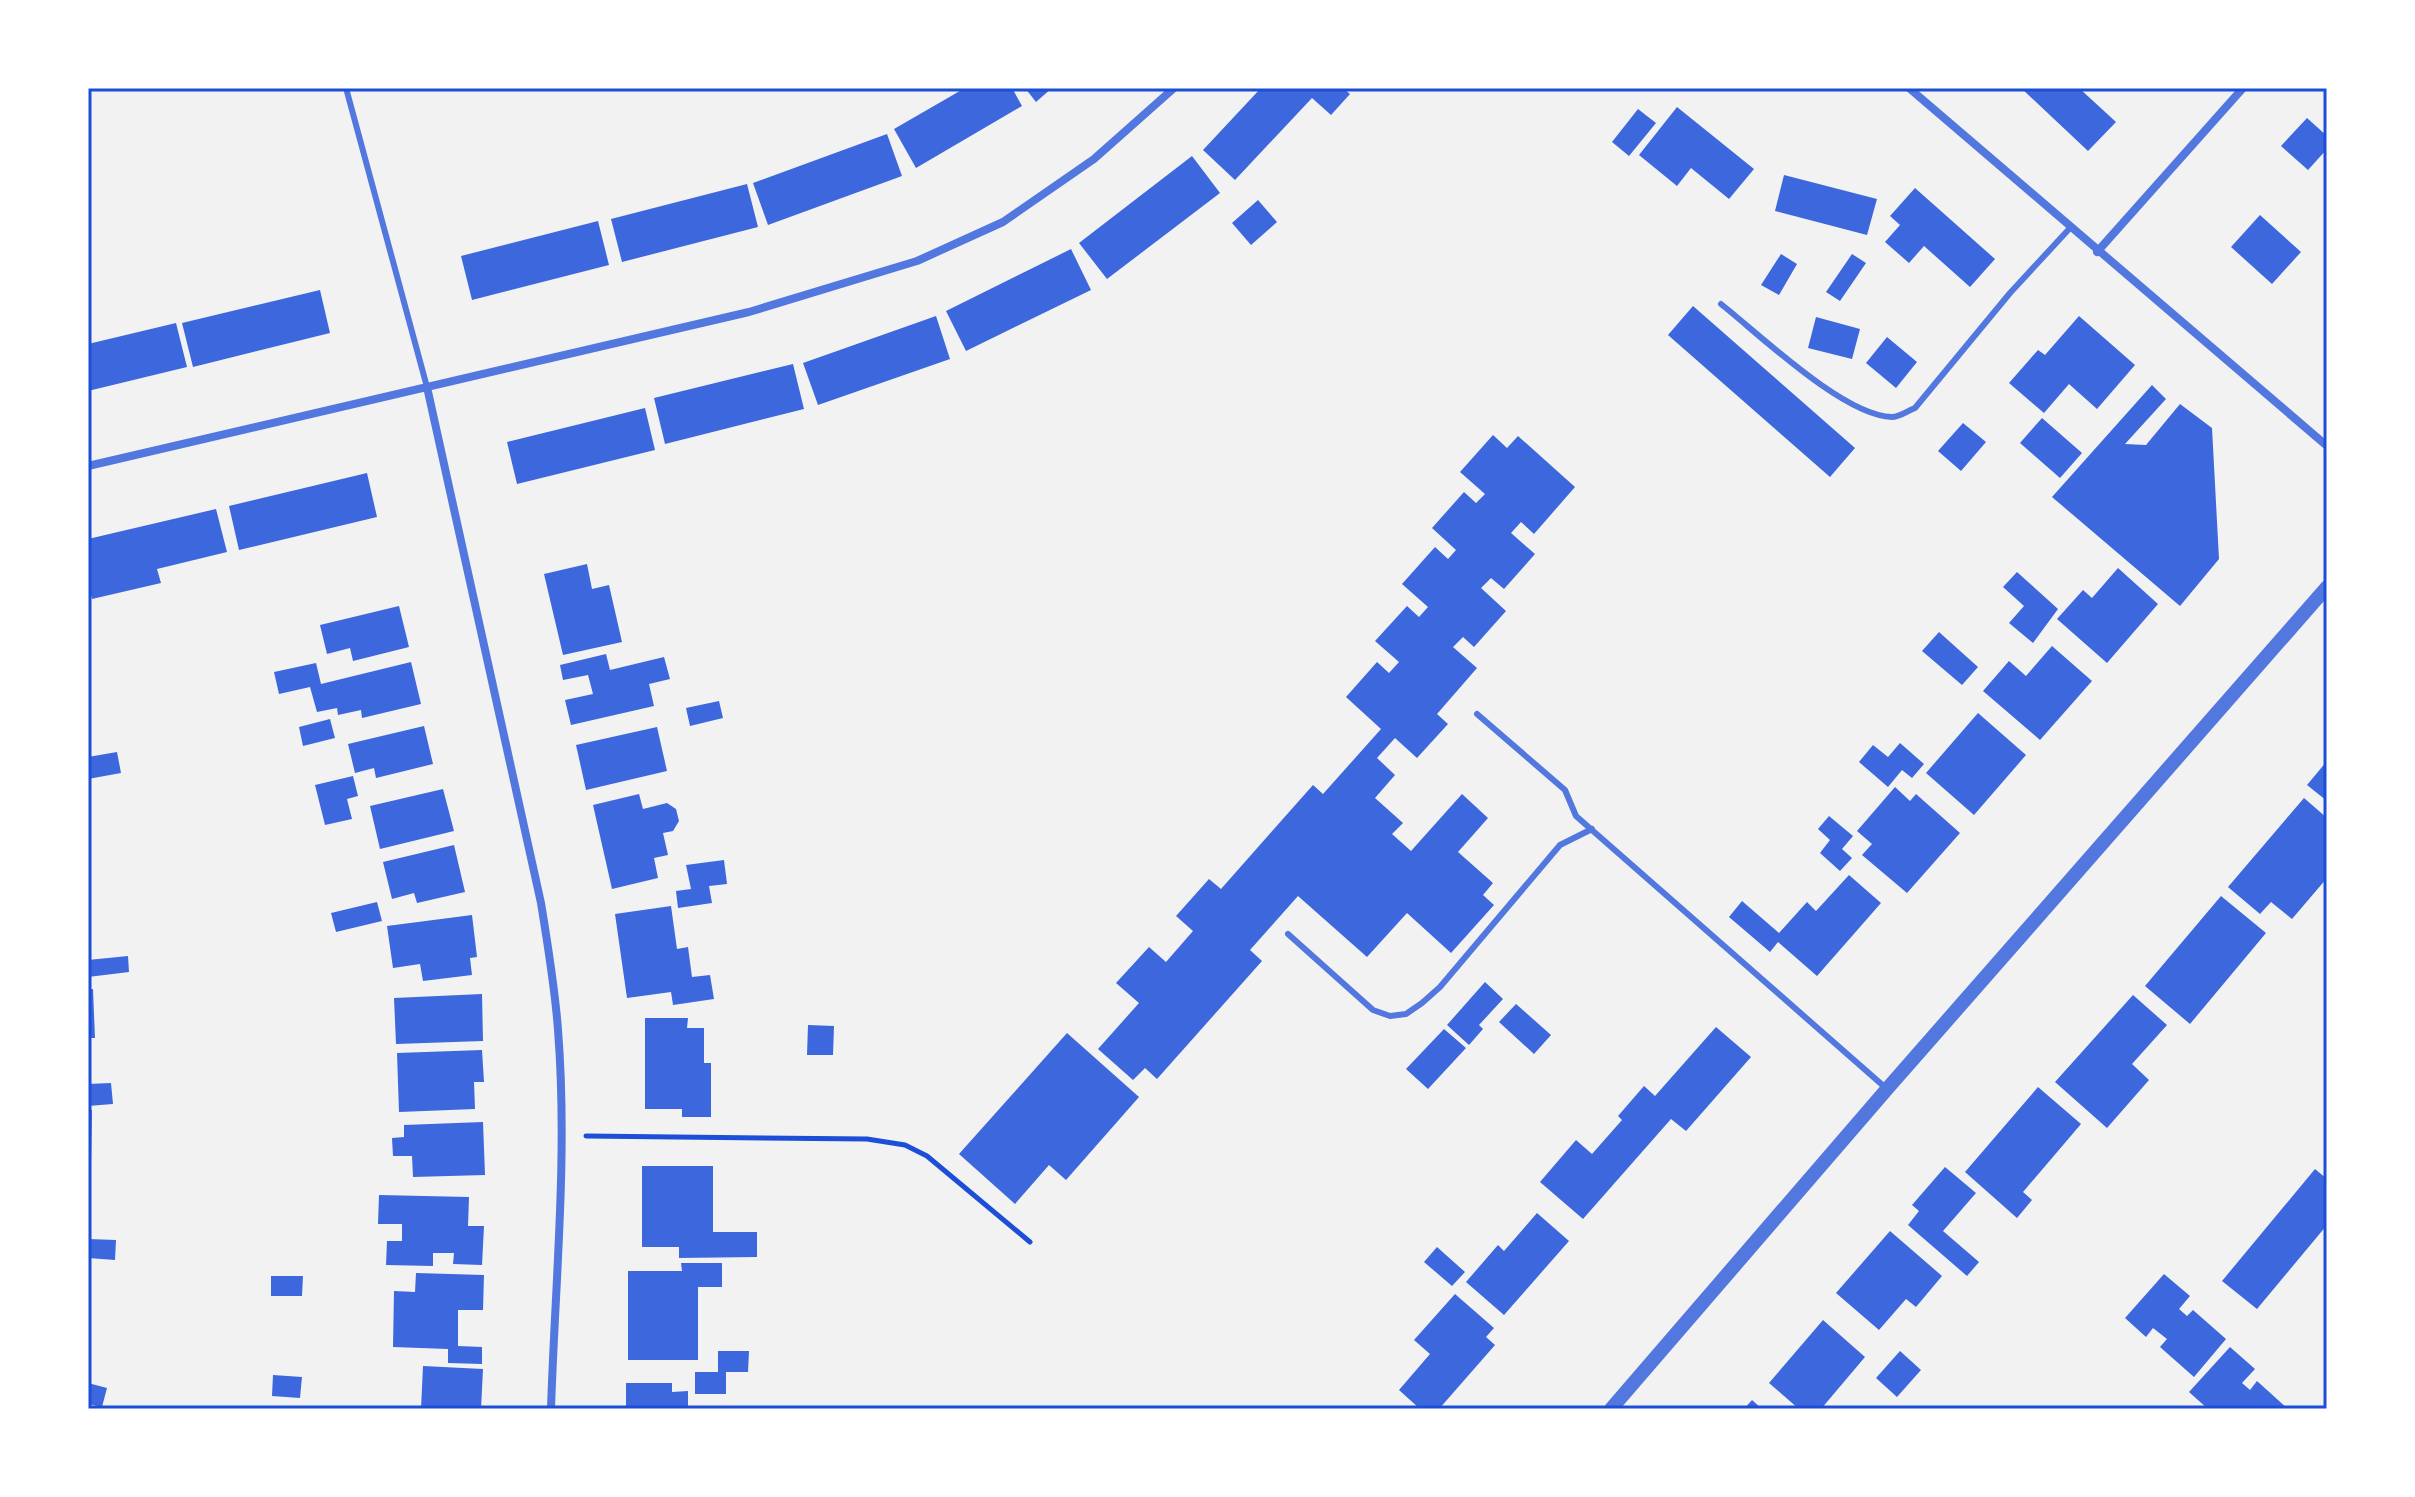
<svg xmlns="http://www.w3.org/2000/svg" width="2415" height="1497" viewBox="0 0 2415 1497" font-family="'PT Serif',serif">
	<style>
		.building { fill: #3d67dc }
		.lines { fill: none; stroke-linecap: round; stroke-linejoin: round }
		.path { stroke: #1d4ed8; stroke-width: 5 }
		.service { stroke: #5277de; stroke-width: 6 }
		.minor { stroke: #5277de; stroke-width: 8 }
		.tertiary { stroke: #5277de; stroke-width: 14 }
		.neatline { fill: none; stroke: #1d4ed8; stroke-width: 3 }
	</style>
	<rect width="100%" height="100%" fill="#f2f2f2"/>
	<path class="building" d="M965,88H1012L1022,106L916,168L894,129Z
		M1025,88H1052L1036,102Z
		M1261,88H1343L1350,94L1331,115L1312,98L1235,180L1203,150Z
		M2021,88H2079L2116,122L2088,151Z
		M1677,107L1754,169L1729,199L1691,168L1677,186L1639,155Z
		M1638,109L1656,123L1629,156L1612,142Z
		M2307,118L2327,136V149L2308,170L2281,146Z
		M887,134L902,176L768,225L753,183Z
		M1192,156L1220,193L1107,279L1079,243Z
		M1784,175L1877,199L1867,235L1775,211Z
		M747,184L758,227L622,262L611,219Z
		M1915,188L1995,259L1970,287L1924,246L1909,263L1885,242L1900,225L1890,216Z
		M1258,200L1277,222L1251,245L1232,223Z
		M2260,215L2301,252L2272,284L2231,247Z
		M598,221L609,265L472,300L461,256Z
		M1071,249L1091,290L966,351L946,311Z
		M1781,254L1797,264L1779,295L1761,285Z
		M1852,254L1866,263L1840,301L1826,292Z
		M320,290L330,333L193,367L182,323Z
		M1693,306L1855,448L1830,477L1668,335Z
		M936,316L950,359L818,405L803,363Z
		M2079,316L2135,365L2097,409L2069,384L2044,413L2009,383L2038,350L2045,355Z
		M1816,317L1860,329L1852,359L1808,348Z
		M176,323L187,367L88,391V344Z
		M1887,337L1917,362L1896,388L1866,363Z
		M793,364L804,409L665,444L654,398Z
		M2152,385L2166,399L2125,444L2146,445L2180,404L2212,428L2219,559L2180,606L2052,497Z
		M645,408L655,450L517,484L507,442Z
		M2042,418L2082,453L2060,478L2020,443Z
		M1963,423L1986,442L1961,471L1938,451Z
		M1493,435L1507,448L1518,436L1575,487L1534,534L1521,522L1511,533L1535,554L1504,589L1491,578L1481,588L1506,611L1474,647L1463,637L1453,647L1477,668L1437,714L1448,724L1417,758L1395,738L1377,758L1395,775L1375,798L1403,823L1392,834L1411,851L1462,794L1488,818L1458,852L1493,883L1483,895L1494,905L1451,953L1407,913L1367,957L1298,896L1250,950L1262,961L1157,1079L1145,1068L1133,1080L1098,1049L1139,1003L1116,983L1149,947L1166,962L1193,931L1176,916L1209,879L1221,889L1313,785L1323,794L1381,729L1346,697L1377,662L1389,673L1399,662L1375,641L1407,606L1419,617L1428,607L1402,584L1435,547L1448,559L1456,550L1432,528L1464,492L1476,503L1485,494L1460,472Z
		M367,473L377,517L239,550L229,506Z
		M216,509L227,552L157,569L161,583L92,599L88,583V539Z
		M587,564L592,589L609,585L622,642L563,655L544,574Z
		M2118,568L2158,604L2107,663L2057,619L2083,590L2092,598Z
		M2017,572L2058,609L2033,643L2009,623L2024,606L2003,587Z
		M399,606L409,647L353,661L350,648L327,654L320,625Z
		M1939,632L1978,667L1962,685L1922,651Z
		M2052,646L2092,681L2040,740L1983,691L2009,661L2026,676Z
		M606,654L610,670L664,657L670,679L649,684L654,706L571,725L565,700L593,694L588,675L563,680L560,665Z
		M411,662L421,704L362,718L361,710L338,715L337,708L317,712L310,687L279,694L274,672L316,663L321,684Z
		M719,701L723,718L690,726L686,708Z
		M1978,713L2026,755L1974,815L1926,773Z
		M330,719L335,738L303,746L299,727Z
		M424,726L433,764L376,778L374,768L355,773L348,744Z
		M657,727L667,771L586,790L576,745Z
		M1900,743L1924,764L1912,778L1902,770L1888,787L1859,762L1873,745L1888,757Z
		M117,752L121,773L88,779V757Z
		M2327,761V801L2307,785Z
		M353,776L358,796L347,799L352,819L325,825L315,785Z
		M1895,787L1910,801L1916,794L1960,833L1907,893L1862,855L1872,844L1857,831Z
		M443,789L454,831L380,849L370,806Z
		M639,794L643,809L667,803L676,809L679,821L673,831L663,833L668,855L654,858L658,878L612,889L593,805Z
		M2304,798L2327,818V878L2292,919L2271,902L2260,914L2228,887Z
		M1829,816L1853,836L1842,849L1852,858L1840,871L1820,853L1830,840L1818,829Z
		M454,845L465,892L417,903L414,893L392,899L383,862Z
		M724,860L727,884L709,886L712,903L678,908L676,891L691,889L686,865Z
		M1849,875L1881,903L1817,976L1778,942L1770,952L1729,917L1742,901L1779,933L1807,902L1816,911Z
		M2221,896L2266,933L2190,1024L2145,986Z
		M377,902L382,921L336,932L331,913Z
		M671,906L677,949L688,947L692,977L710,975L714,999L673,1005L671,992L627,998L615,914Z
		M472,915L477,957L470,958L472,975L423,981L420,964L393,968L387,926Z
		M128,956L129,972L88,977V960Z
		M1485,982L1503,999L1479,1025L1483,1029L1469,1045L1447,1025Z
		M88,989H93L95,1038H88Z
		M482,994L483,1041L396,1044L394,998Z
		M2133,995L2167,1025L2132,1064L2149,1080L2107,1128L2055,1082Z
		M1516,1004L1551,1035L1534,1054L1499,1022Z
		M645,1018H688L687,1028H704V1063H711V1117H682V1109H645Z
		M808,1025L834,1026L833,1055H807Z
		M1716,1027L1751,1057L1686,1131L1671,1119L1583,1219L1540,1182L1576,1140L1592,1154L1622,1120L1618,1116L1644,1086L1655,1096Z
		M1444,1029L1466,1048L1428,1089L1406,1069Z
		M1067,1033L1139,1097L1066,1180L1049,1165L1015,1204L959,1154Z
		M482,1050L484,1082H474L475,1109L399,1112L397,1053Z
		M111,1083L113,1104L88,1106V1084Z
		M2038,1087L2081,1124L2023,1192L2032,1200L2017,1218L1965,1172Z
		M88,1110H92L91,1164H88Z
		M483,1122L485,1175L413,1177L412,1156H393L392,1138L404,1137V1125Z
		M642,1166H713V1232H757V1257L679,1258V1247H642Z
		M1945,1167L1976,1193L1943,1231L1979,1262L1967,1276L1908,1225L1919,1211L1912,1205Z
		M2315,1169L2327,1179V1225L2257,1309L2222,1281Z
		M379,1195L469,1197L468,1226H484L482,1265L453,1264L454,1253H433V1266L386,1265L387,1241H402V1224H378Z
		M1537,1213L1569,1241L1504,1315L1466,1282L1498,1245L1504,1251Z
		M1890,1231L1942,1276L1916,1307L1906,1299L1879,1330L1836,1293Z
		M88,1239L116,1240L115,1260L88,1258Z
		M1437,1247L1465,1272L1452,1286L1424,1262Z
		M681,1263H722V1287H698V1360H628V1271H682Z
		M416,1273L484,1275L483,1310H458V1346L482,1347V1364L448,1363V1349L393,1347L394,1291L415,1292Z
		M2164,1274L2190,1296L2179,1309L2187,1316L2193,1310L2226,1339L2194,1377L2160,1347L2167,1339L2153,1328L2146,1337L2125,1318Z
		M271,1276H303L302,1296H271Z
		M1455,1294L1494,1328L1486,1337L1495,1345L1439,1409H1420L1399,1390L1430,1354L1414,1340Z
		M1823,1320L1865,1357L1821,1409H1799L1769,1383Z
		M2230,1347L2255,1369L2242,1383L2250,1390L2257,1381L2288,1409H2226L2223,1406L2220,1409H2208L2189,1392Z
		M718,1351H749L748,1372H726V1394H695V1372H718Z
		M1900,1351L1921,1370L1897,1397L1876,1378Z
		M423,1366L483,1369L481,1409H421Z
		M273,1375L302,1377L300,1398L272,1396Z
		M88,1383L107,1388L102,1407L88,1404Z
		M626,1383H672V1392L688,1391V1409H626Z
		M1752,1400L1762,1409H1744Z"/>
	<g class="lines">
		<path class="path" d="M586,1136L867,1139L905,1145L927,1156L1030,1242"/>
		<path class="service" d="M346,88L427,387
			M1721,304C1760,335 1844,416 1892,417C1900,417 1907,411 1915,408L2010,293L2070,228
			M1477,714L1565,790L1576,816L1887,1089
			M1288,934L1373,1010L1390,1016L1406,1014L1422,1003L1440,987L1560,845L1592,829"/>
		<path class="minor" d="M1909,88L2327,446
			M2097,252L2243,88
			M427,387L541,903C548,946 555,988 558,1030C568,1156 555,1283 551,1409
			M88,466L749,312L917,261L1003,222L1094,159L1174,88"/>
		<path class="tertiary" d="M1611,1409L1887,1089L2327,587"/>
	</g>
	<rect width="2415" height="1497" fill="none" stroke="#ffffff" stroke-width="180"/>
	<rect x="90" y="90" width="2235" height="1317" class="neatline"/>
</svg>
